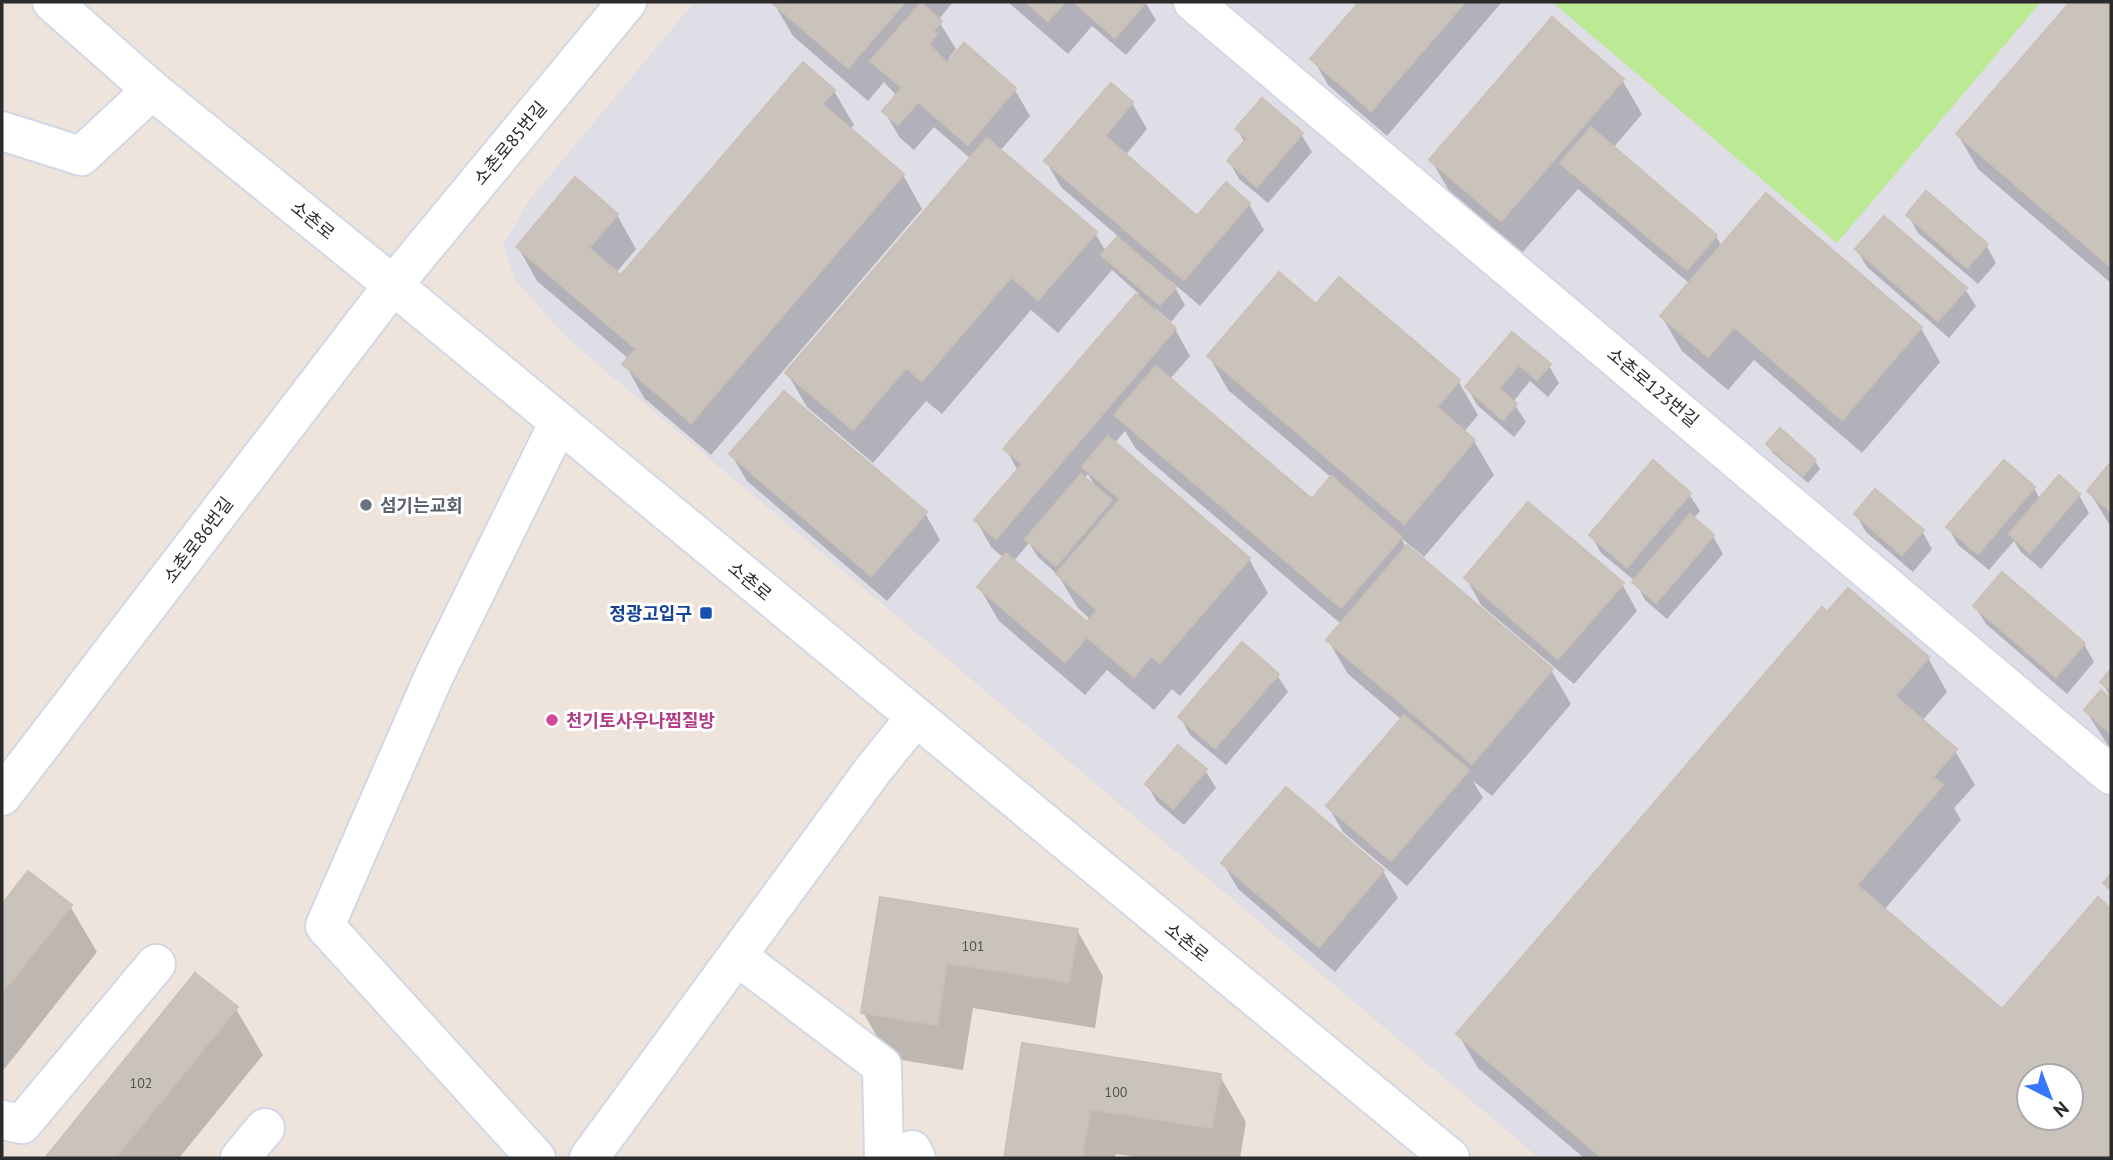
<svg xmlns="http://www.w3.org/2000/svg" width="2113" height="1160" viewBox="0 0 2113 1160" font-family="'PT Sans','Noto Sans KR',sans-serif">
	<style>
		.industrial { fill: #dfdde6; fill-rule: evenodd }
		.green { fill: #bce994 }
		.shadow { fill: #0003; fill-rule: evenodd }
		.building { fill: #c9c3bb; stroke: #cac0b6; stroke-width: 2; fill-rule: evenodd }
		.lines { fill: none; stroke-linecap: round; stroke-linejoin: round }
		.minor-casing { stroke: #d1d8e5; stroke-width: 42 }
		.minor { stroke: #fff; stroke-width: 38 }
		.worship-dot { fill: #6b7280; stroke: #fff; stroke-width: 2.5 }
		.transit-dot { fill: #1a4fb4; stroke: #fff; stroke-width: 2.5 }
		.hotel-dot { fill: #d1479c; stroke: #fff; stroke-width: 2.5 }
		.labels { text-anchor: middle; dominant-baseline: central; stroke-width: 6; stroke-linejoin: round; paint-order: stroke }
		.number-label { font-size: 14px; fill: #52514f }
		.street-label { font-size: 18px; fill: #2b2b2b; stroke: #fff }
		.worship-label { font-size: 18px; font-weight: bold; fill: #5b616d; stroke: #fff; text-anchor: start }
		.transit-label { font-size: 18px; font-weight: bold; fill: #164399; stroke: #fff; text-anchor: end }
		.hotel-label { font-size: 18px; font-weight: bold; fill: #b23c85; stroke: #fff; text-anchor: start }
	</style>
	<rect width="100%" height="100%" fill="#eee4dc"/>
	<path class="industrial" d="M694,2H2111V1158H1539L569,340L515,280L503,245L530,199ZM2029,1076H2071V1118H2029Z"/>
	<path class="green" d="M1552,2H2041L1837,243Z"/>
	<path class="shadow" d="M773,2H953L938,20L956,49L949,58L951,61L964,46L1015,90L1030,116L1000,151L1095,233L1106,252L1119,237L1061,187L1046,161L1111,85L1132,103L1147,129L1125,156L1198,218L1249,204L1264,230L1200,306L1171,281L1185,305L1171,322L1156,309L1154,311L1175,329L1190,356L1170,379L1312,501L1332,478L1228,390L1209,356L1317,306L1458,381L1478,415L1464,432L1474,441L1494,475L1424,557L1401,538L1407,549L1551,670L1571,704L1492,796L1473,781L1483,798L1407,886L1343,832L1328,806L1402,720L1348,674L1328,640L1341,624L1136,449L1125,431L1114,444L1249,559L1268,593L1180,696L1172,689L1154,710L1107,670L1085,695L999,621L979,587L1004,558L991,547L976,520L1018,471L1006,449L1139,294L1112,270L1058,333L1031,310L942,414L926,401L873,463L807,407L787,373L971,159L934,127L914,150L900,138L884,111L897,96L884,82L868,101L793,36ZM1088,474L1096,488L1084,479ZM1029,543L1038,557L1058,575L1078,608L1091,620L1087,625L1013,562Z
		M1008,2H1145L1156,20L1126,55L1092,26L1068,54Z
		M1362,2H1502L1387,136L1328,85L1313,59Z
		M2072,2H2111V283L1978,169L1958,135Z
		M1622,80L1642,114L1613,148L1716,236L1722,247L1921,328L1940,362L1862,453L1754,360L1728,390L1682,351L1662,317L1690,284L1578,189L1521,254L1451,194L1431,160Z
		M834,91L854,125L849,130L903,175L922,209L711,455L644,398L625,364L629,359L537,281L518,247L617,215L636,249L616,273L621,277Z
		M1237,129L1301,134L1312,152L1268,203L1239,179L1229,161L1245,143Z
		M1908,215L1986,245L1996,263L1978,284L1918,233Z
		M1857,250L1965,289L1976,306L1949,338L1867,267Z
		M1513,334L1549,366L1559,383L1548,397L1530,381L1513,402L1526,422L1514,437L1477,405L1467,387Z
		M1768,444L1815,461L1820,469L1808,483L1773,453Z
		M731,454L925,513L940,540L887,601L747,481Z
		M2004,463L2034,488L2040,499L2059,478L2079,495L2089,513L2041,569L2021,552L2014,541L1989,570L1958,545L1948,527Z
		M2111,465V527L2089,491Z
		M1689,494L1700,511L1693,519L1713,536L1723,554L1667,619L1645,600L1635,581L1601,553L1591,535Z
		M1856,514L1922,531L1932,549L1913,572L1866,532Z
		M1466,578L1622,584L1637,611L1574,684L1481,605Z
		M1975,606L2084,644L2094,662L2067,694L1986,624Z
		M1928,658L1947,692L1921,722L1955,751L1975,785L1954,808L1961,820L1884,910L2002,1011L2098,899L2111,911V1158H1584L1478,1068L1458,1034ZM2029,1076H2071V1118H2029Z
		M2111,671V698L2102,682Z
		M1277,675L1288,692L1226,765L1190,735L1180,717Z
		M2101,693L2111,702V750L2086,711Z
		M1205,770L1216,788L1184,825L1157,802L1147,785Z
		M1286,789L1383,871L1398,898L1335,972L1238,889L1223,863Z
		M29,873L70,906L97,952L2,1072V907Z
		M881,900L1077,930L1103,976L1095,1028L973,1008L963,1070L889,1058L863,1012Z
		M196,976L236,1009L263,1055L179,1158H47Z
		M1024,1045L1220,1076L1246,1122L1240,1158H1141L1116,1154L1115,1158H1006Z"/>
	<path class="building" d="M771,2H905L848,68Z
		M1026,2H1065L1048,21Z
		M1074,2H1146L1115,38Z
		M1359,2H1465L1371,111L1310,59Z
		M2070,2H2111V267L1956,134Z
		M921,3L942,21L933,32L937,34L929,44L947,63L964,43L1016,88L968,145L918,102L898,125L882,111L902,88L870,61Z
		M1552,17L1624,79L1501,221L1429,160Z
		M803,62L835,90L822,104L904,174L691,423L622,364L636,349L516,247L575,177L618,214L589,248L621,275Z
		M1111,83L1133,102L1105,136L1197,216L1226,182L1250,203L1184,280L1044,161Z
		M1262,98L1303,133L1257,187L1227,161L1247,138L1235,129Z
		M1591,127L1717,235L1687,270L1560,163Z
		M987,138L1097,232L1038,300L1011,277L922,381L906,368L853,430L785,373Z
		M1926,191L1988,244L1967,268L1906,215Z
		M1766,193L1922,327L1842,420L1734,327L1708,357L1660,316Z
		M1884,216L1967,288L1938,321L1855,249Z
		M1117,237L1176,287L1160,305L1101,255Z
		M1279,272L1316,304L1339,277L1460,380L1437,407L1475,440L1404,524L1207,356Z
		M1136,294L1176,328L996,539L974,520L1022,464L1003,449Z
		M1512,332L1551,364L1537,380L1519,365L1499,388L1517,404L1503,420L1465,387Z
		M1156,366L1312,499L1331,476L1402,537L1341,608L1114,415Z
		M784,391L927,512L871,576L729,454Z
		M1780,428L1816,460L1803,476L1766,444Z
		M1108,436L1250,558L1160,663L1151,656L1134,677L1087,637L1065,662L977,587L1006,553L1087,622L1097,610L1056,574L1120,499L1082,467Z
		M1653,460L1691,493L1627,567L1589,535Z
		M2004,460L2035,487L1978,554L1946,527Z
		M2111,462V512L2087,491Z
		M1081,474L1112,500L1056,566L1025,539Z
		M2059,475L2080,494L2030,553L2009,534Z
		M1875,489L1924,530L1902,555L1854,514Z
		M1528,502L1624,583L1558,659L1464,578Z
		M1690,514L1714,535L1656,603L1632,582Z
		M1407,545L1553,669L1472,764L1326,640Z
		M2002,572L2085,643L2056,677L1973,606Z
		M1848,588L1929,657L1895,696L1957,749L1933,777L1943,785L1857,885L2002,1009L2098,897L2111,909V1158H1602L1456,1034L1822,607L1827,612ZM2029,1076H2071V1118H2029Z
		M1242,642L1279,674L1215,748L1178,717Z
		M2111,669V691L2100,682Z
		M2101,690L2111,699V734L2084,710Z
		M1404,715L1469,770L1391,861L1326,806Z
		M1178,745L1207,769L1173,809L1145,784Z
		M1286,787L1384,870L1319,947L1221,863Z
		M28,871L72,905L2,993V904Z
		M2111,874V890L2103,883Z
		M880,897L1078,929L1069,982L947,963L937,1025L861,1013Z
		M195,973L238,1007L115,1158H45Z
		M1022,1043L1221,1074L1212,1128L1090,1109L1082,1158H1004Z"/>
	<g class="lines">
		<g class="minor-casing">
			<path id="minor" d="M52,2L152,90L393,285L1450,1158
				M1193,2L2111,775
				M2,131L81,156L152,90
				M2,796L393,285L627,2
				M737,956L882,1066L884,1158
				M2,1120L22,1124L156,964
				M240,1158L265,1128
				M536,1158L325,926L434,676L559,422
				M589,1158L873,770L915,718
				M888,1158L912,1150L916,1158"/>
		</g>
		<use href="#minor" class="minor"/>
	</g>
	<circle class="worship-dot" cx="366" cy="505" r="7"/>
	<rect class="transit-dot" x="699" y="606" width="14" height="14" rx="3.5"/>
	<circle class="hotel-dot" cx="552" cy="720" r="7"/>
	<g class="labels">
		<g class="number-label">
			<text x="973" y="946">101</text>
			<text x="141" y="1083">102</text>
			<text x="1116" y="1092">100</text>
		</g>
		<g class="street-label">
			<text transform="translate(510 143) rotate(-50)">소촌로85번길</text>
			<text transform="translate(313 220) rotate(39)">소촌로</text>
			<text transform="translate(1653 387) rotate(40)">소촌로123번길</text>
			<text transform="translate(198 540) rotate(-53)">소촌로86번길</text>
			<text transform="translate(750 581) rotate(40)">소촌로</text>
			<text transform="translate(1187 942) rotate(39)">소촌로</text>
		</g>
		<g class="worship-label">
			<text x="380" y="505">섬기는교회</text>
		</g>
		<g class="transit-label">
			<text x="692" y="613">정광고입구</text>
		</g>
		<g class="hotel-label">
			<text x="566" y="720">천기토사우나찜질방</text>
		</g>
	</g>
	<rect width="2113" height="1160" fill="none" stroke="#2b2b2b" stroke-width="7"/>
	<g transform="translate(2050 1097) rotate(138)"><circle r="33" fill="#ffffff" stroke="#aaaaaa" stroke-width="2"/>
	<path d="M0-5L12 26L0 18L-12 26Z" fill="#3977ff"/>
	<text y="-10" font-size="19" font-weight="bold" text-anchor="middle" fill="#2b2b2b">N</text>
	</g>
</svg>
